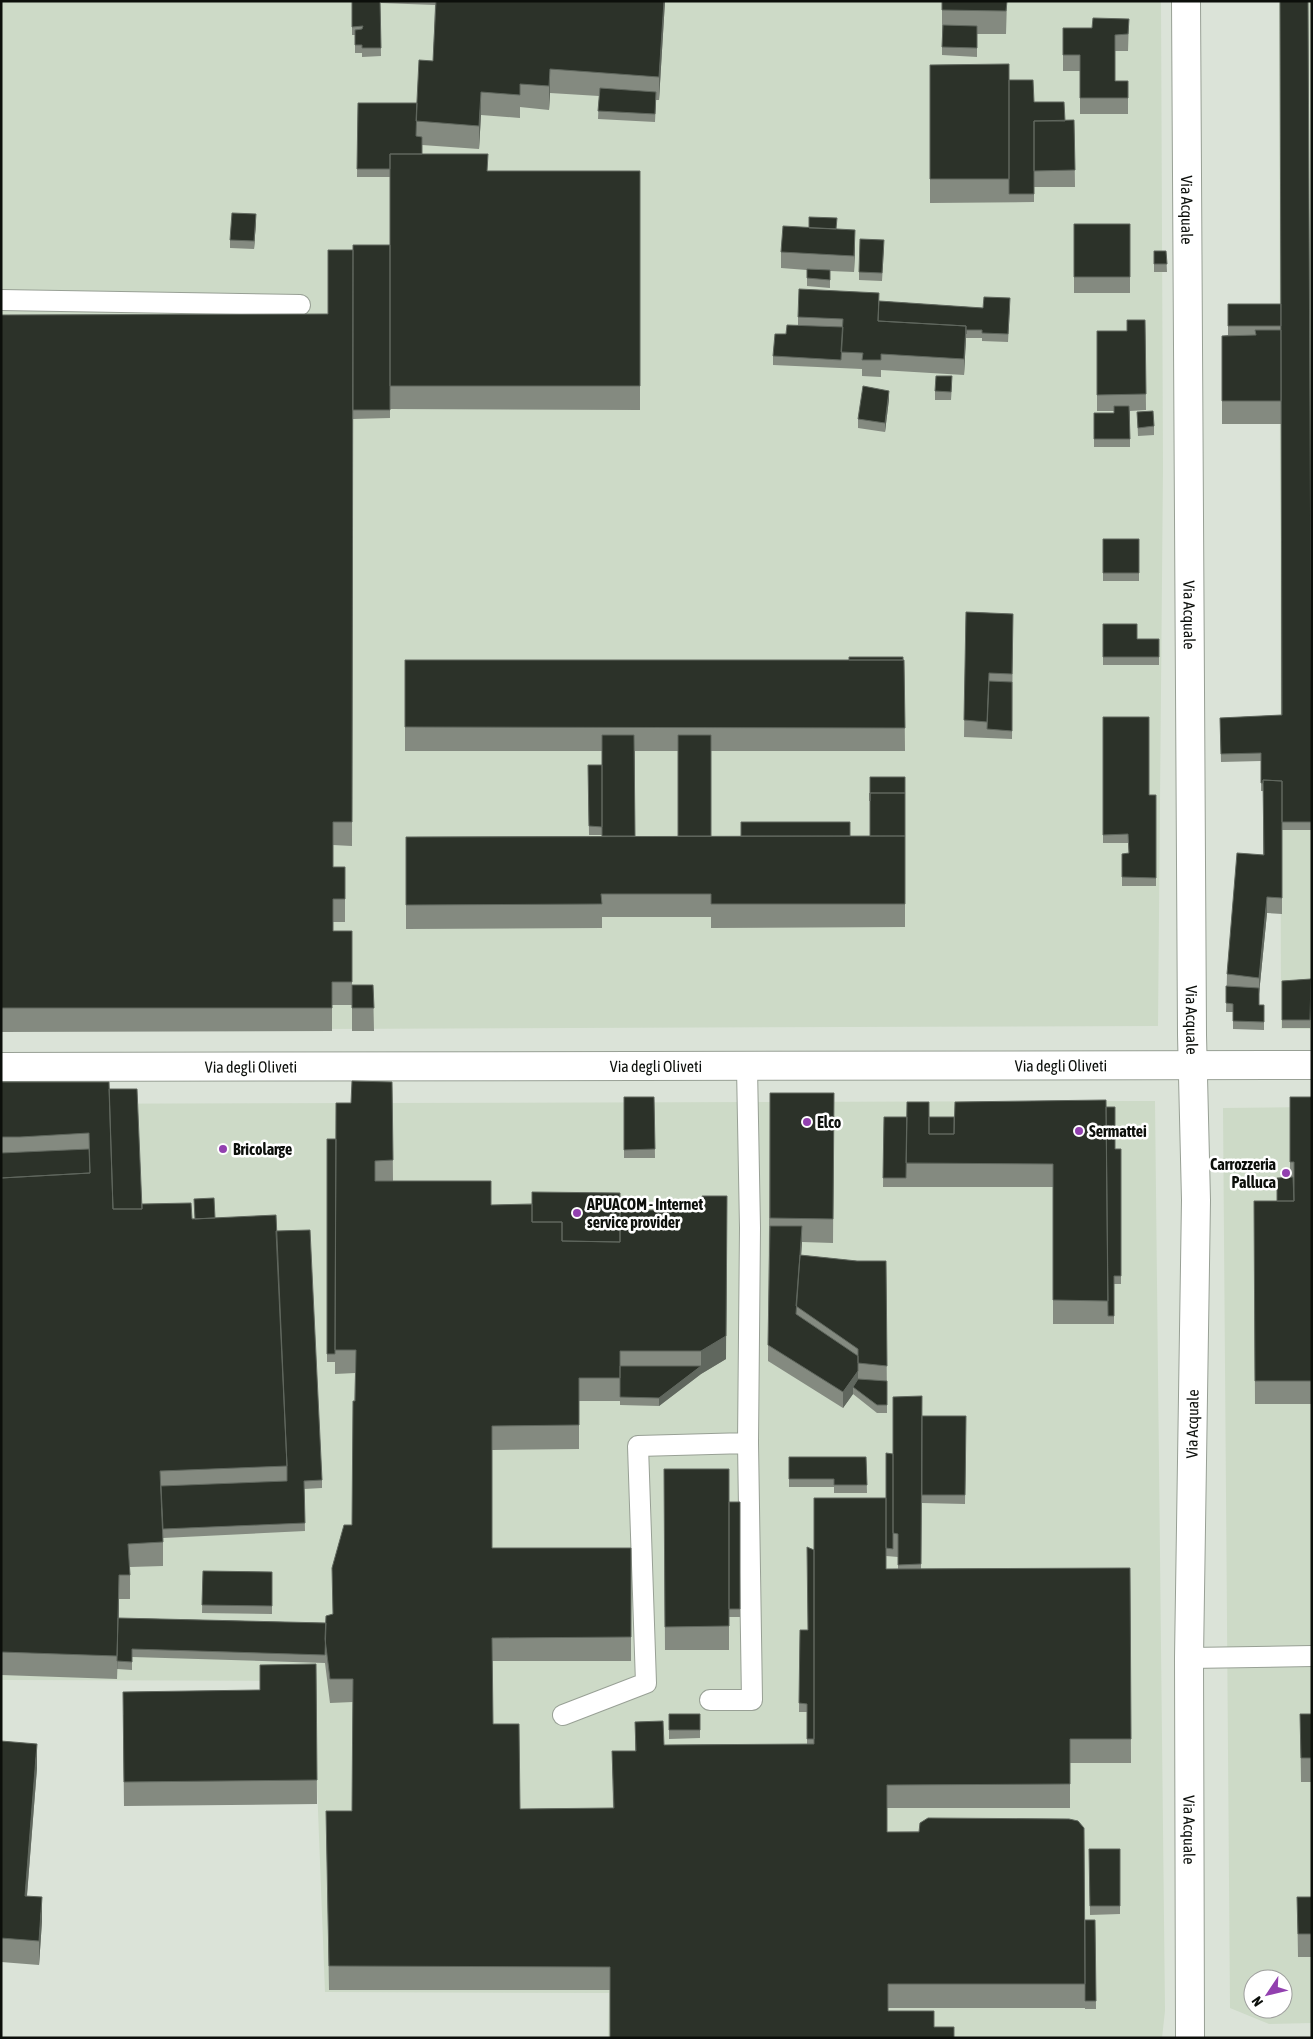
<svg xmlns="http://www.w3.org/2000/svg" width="1313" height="2039" viewBox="0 0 1313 2039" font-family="'Asap Condensed',sans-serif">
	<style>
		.built { fill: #cddac7; fill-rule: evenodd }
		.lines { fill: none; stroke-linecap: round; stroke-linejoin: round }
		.lane-casing { stroke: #98a095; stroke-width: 22 }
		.street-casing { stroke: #98a095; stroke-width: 30 }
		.secondary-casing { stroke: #98a095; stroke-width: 30 }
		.lane { stroke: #fff; stroke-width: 20 }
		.street { stroke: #fff; stroke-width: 28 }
		.secondary { stroke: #fff; stroke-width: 28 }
		.wall { fill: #848a80; fill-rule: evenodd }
		.shaded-wall { fill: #60675e }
		.building { fill: #2c3229; stroke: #60675e }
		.poi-dot { fill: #9240af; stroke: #fff; stroke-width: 2 }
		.labels { text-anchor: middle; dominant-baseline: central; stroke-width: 5; stroke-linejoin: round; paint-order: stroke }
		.street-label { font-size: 16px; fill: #0c0f0b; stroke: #fff }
		.poi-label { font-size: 16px; font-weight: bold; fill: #0c0f0b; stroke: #fff; text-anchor: start }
	</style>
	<rect width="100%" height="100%" fill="#dbe3d8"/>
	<path class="built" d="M1,1H1161L1163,468L1158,1026L1,1030Z
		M1279,1H1312V1029H1281Z
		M1155,1101L1165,2011L1162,2038H608L609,1993L325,1992L313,1681L1,1680V1104Z
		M1312,1107V2023L1269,2024L1230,2008L1223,1108ZM1253,1979H1283V2009H1253Z"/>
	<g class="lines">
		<g class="lane-casing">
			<path id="lane" d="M1,300L300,305
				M1189,1658L1312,1656
				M710,1700H752L748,1443
				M563,1715L646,1683L638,1446L748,1443L750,1228L747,1067"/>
		</g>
		<g class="street-casing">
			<g id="street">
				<path id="s1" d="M1186,1L1192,1035L1196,1200L1189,1658L1190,2038"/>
			</g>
		</g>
		<g class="secondary-casing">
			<g id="secondary">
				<path id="s2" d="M1,1067L1312,1065"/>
			</g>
		</g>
		<use href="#lane" class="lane"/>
		<use href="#street" class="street"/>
		<use href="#secondary" class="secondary"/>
	</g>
	<path class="wall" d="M352,1H380L381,56L362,57V53H355V35H352Z
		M381,1H665L659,100H656L655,122L598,119L599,96L550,93L549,110L520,107V118L481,115L479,149L422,145V154L488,171H640V410L390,409V418L353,419V245H390V177H357L358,103H417L433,61L435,5L381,3Z
		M942,1H1007L1006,34H977V57L942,55Z
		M1308,1L1312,830H1282V914L1267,913L1259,994V1005H1264V1030L1233,1029V1012H1226L1227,974L1263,855V791H1261V761L1221,762L1220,718L1281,715V424H1222V336L1228,335V304H1281Z
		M1129,19L1128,51H1115V81H1128V114H1080V71H1063V28H1092Z
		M930,65L1009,80L1034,102L1065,121L1074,120L1075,187H1034V202L930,203Z
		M256,222L254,249L230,248V240Z
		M1074,224H1130V293H1074Z
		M836,229L855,247L854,272L830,271V288L807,286V270L781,268V252Z
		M884,248L882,281L859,280V272Z
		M353,250L352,846L333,845V867H345V922H333V931H352V986L373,985L374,1031H352V1005H332V1031L1,1032V315L328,314Z
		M1154,251H1166L1167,272H1154Z
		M879,301L983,308L1010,307L1008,342L982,341V338H966L964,375L881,370V377L862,376V369L773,365V356L786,334L798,325V317Z
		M1145,320L1146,410L1130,411V447H1094V413H1114V411H1097V331H1127Z
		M952,385L951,400H935V391Z
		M889,399L885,432L858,428V419Z
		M1137,412L1154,426V435L1138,436Z
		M1103,539H1139V581H1103Z
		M966,612L1013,614L1012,739L964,737Z
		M1103,624L1137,639H1159V665H1103Z
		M405,660H904L905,751H711V836H905V927L711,928V917H602V928L406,929V837L602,836V751H405ZM635,751H678V836H635Z
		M1103,717L1149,795H1156V886H1122V854H1129L1128,843H1103Z
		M588,765H602V835H589Z
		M1311,979L1310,1028H1282V981Z
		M1,1082L109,1089L142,1209L195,1219L194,1199L215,1218L276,1231L322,1480V1488L304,1489L305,1531L163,1538V1566L130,1567V1599H119V1618L326,1623L333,1614L352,1525L355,1373L335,1374V1362H327V1139H336L351,1103L392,1082L393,1181L491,1205L620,1235L726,1359L701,1374L659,1406L620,1405V1375V1401H579V1449L492,1450V1548H631V1661H492L493,1724L520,1809L613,1808L612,1751H635V1722L664,1745L807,1744V1712H799L800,1630H808L814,1550L886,1498L893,1454L922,1396L921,1569L1130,1568L1131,1763H1070V1808H887V1832L1084,1828L1085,2008H888V2011L934,2027L954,2038L610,1990H329L326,1811H352L353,1702L330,1703L325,1663V1650V1663L132,1657V1670L117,1669V1666V1679L1,1675ZM886,1556L898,1557V1569H886Z
		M770,1093H834L833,1243L802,1242L801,1255L857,1261H886L887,1413H877L853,1394L843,1408L768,1361Z
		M624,1097H654L655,1158H624Z
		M1290,1097H1312V1404H1255L1254,1201H1277L1290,1177Z
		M1106,1107L1115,1149H1121V1284H1114V1324H1053V1187H883L884,1117H954Z
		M922,1416H966L965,1504L922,1503Z
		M789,1457H866L867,1493H834V1487H789Z
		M664,1469H729V1650H665Z
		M729,1502H740V1617H729Z
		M203,1571L272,1572V1614L202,1613Z
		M316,1664L317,1804L124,1806L123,1715L260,1690Z
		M669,1714H700V1738L669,1739Z
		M1300,1714H1312V1782H1301Z
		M1,1741L37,1768L27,1896L42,1921L39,1965L1,1962Z
		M1089,1849H1120V1914L1090,1915Z
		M1297,1897H1312V1957H1298Z
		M1085,1920H1095L1096,2009H1085Z"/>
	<path class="shaded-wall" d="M664,1H665L659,100V77Z
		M550,69V93L549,110V86Z
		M481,92V115L479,149V126Z
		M256,214V222L254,249V241Z
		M855,230V247L854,272V256Z
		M966,330V338L964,375V359Z
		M889,391V399L885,432V423Z
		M1267,897V913L1259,994V978Z
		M727,1196L726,1359L701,1374L659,1406V1398L701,1366V1351Z
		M802,1226V1242L798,1307H797Z
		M858,1371V1387H853V1394L843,1408V1392Z
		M119,1575V1599L117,1679V1656Z
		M37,1744V1768L25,1919V1896Z
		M42,1897V1921L39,1965V1941Z"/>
	<path class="building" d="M352,1H380L381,48H362V45H355V30L362,29L363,26L352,27Z
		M436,1H664L659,77L550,69L549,86L520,84V95L481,92L479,126L416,121L419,60L433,61Z
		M942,1H1007L1006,11L942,10Z
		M1280,1H1308L1312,822H1282V781L1263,780V783H1261V753L1221,754L1220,718L1282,715Z
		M1093,18L1129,19L1128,34L1115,35V81H1128V98H1080V55H1063V28H1092Z
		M943,25L977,26V48L942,47Z
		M1009,64V179H930V65Z
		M1009,80H1033L1034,102H1064L1065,121H1034V194H1009Z
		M600,88L656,92L655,114L598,111Z
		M358,103H417L416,136L422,137V154H390V169H357Z
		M1074,120L1075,170L1034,171V121Z
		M390,154H488L487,171H640V386H390Z
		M232,213L256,214L254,241L230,240Z
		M809,217L837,218L836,229L809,228Z
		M1074,224H1130V277H1074Z
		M783,226L855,230L854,256L781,252Z
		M860,239L884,240L882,273L859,272Z
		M353,245H390V410H353Z
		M328,250H353L352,822H333V867H345V899H333V931H352V982H332V1008H1V315L328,314Z
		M1154,251H1166L1167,264H1154Z
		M807,269L830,270V280L807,278Z
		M799,289L879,293L878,321L966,326L964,359L881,354V360H862L863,353L841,352L843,319L798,317Z
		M984,297L1010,298L1008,334L982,333V330H966V334V326L878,321L879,301L983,308Z
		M1228,304H1281V326H1228Z
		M1127,320H1145L1146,394L1097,395V331H1127Z
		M787,325L843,327L841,360L773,356L775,334H786Z
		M1255,330H1281V401H1222V336L1256,335Z
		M936,376H952L951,392L935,391Z
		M863,386L889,391L885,423L858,419Z
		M1114,406H1129L1130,439H1094V413H1114Z
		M1153,411L1154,426L1138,428L1137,412Z
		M1103,539H1139V573H1103Z
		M966,612L1013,614L1012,674L989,673L987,722L964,720Z
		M1103,624H1137V639H1159V657H1103Z
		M849,657H903V660H849Z
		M405,660H904L905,728L405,727Z
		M989,681L1012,682V731L987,729Z
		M1103,717H1149V795H1156V878L1122,877V854L1129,853L1128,834L1103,835Z
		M602,735H634L635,836H602Z
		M678,735H711V836H678Z
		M588,765H602V827L589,826Z
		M870,777H905V793H870V801Z
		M1263,780L1282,781V898L1267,897L1259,978L1227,974L1237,853L1264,855Z
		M870,793H905V836H870Z
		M741,822H850V836H741Z
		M905,836V904H711V894H601L602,904L406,905V837Z
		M1311,979L1310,1020H1282V981Z
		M352,985H373L374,1008H352Z
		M1226,986L1259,988V1005H1264V1022L1233,1021V1004L1226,1003Z
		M352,1081L392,1082L393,1160L375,1161V1181H491V1205L532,1204V1222H562V1241L620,1242V1210H701L702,1196H727L726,1336L701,1351H620V1378H579V1425L492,1426V1548H631V1637L492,1638L493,1724H519L520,1809L614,1808L612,1751H636L635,1722L663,1721L664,1745L814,1744V1498H886V1569L1130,1568L1131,1739H1070V1784L887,1785V1832H919L920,1823L928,1818L1069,1819L1078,1821L1084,1828L1085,1984H888V2011H934V2027H954V2038H610V1967L329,1966L326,1811H352L353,1679H330L325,1639L326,1616L333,1614L332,1568L344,1525H352L353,1401H355L356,1350H335L336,1103H351Z
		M1,1082H109L113,1209H142V1204L191,1203L192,1219L276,1215L287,1466L160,1471L163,1542L128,1544L130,1575H119L117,1656L1,1652V1178L90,1173L89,1133L20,1137H1Z
		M109,1089H137L142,1209H113Z
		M770,1093H834L833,1219L770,1218Z
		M624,1097H654L655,1149L624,1150Z
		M1290,1097H1312V1381H1255L1254,1201H1294V1162H1290Z
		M1106,1100L1108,1301L1053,1300V1164L906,1163L907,1102H929V1134H954L955,1102Z
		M1106,1107H1115V1149H1121V1276H1114V1316H1108Z
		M884,1117H907L906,1178H883Z
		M929,1117H954V1134H929Z
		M327,1139H336L335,1354H327Z
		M89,1149L90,1173L1,1178V1153Z
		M1293,1177L1294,1201H1277V1178Z
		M532,1192L620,1193V1242L562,1241V1222H532Z
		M214,1198L215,1218L195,1219L194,1199Z
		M770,1226H802L796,1314L858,1356V1371L843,1392L768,1345Z
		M310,1230L322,1480L304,1481L305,1523L163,1529L161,1486L287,1481V1466L276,1231Z
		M800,1255L857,1261H886L887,1366L858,1363V1349L796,1306Z
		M620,1366H701L659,1398L620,1397Z
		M858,1379L887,1381V1405H877L853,1387Z
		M922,1396L921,1564L898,1565V1534L893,1533V1397Z
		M922,1416H966L965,1495H922Z
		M886,1453L893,1454V1549L886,1548Z
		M789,1457H866L867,1485H834V1479H789Z
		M664,1469H729V1626L665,1627Z
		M729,1502H740V1609H729Z
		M807,1547L814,1550V1739H807V1704L799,1703L800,1630H808Z
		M203,1571L272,1572V1606L202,1605Z
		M118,1618L326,1623L325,1655L132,1649V1662L117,1661Z
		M316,1664L317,1780L124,1782L123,1692L260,1690V1665Z
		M669,1714H700V1730H669Z
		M1300,1714H1312V1758H1301Z
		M1,1741L37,1744L25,1896L42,1897L39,1941L1,1938Z
		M1089,1849H1120V1906H1090Z
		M1297,1897H1312V1934H1298Z
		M1085,1920H1095L1096,2001H1085Z"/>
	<g class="poi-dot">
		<circle cx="807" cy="1122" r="5"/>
		<circle cx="1079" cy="1131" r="5"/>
		<circle cx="223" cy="1149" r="5"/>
		<circle cx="1286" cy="1173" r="5"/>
		<circle cx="577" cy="1213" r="5"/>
	</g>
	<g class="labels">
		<g class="street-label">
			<text stroke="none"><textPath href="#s1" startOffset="209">Via Acquale</textPath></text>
			<text stroke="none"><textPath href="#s1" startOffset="614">Via Acquale</textPath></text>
			<text stroke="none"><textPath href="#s1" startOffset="1019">Via Acquale</textPath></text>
			<text stroke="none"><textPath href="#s2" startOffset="1060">Via degli Oliveti</textPath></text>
			<text stroke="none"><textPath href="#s2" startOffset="250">Via degli Oliveti</textPath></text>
			<text stroke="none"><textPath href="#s2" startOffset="655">Via degli Oliveti</textPath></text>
			<text transform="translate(1192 1424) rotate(-89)">Via Acquale</text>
			<text stroke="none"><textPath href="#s1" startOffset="1829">Via Acquale</textPath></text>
		</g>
		<g class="poi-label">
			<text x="817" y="1122">Elco</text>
			<text x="1089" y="1131">Sermattei</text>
			<text x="233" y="1149">Bricolarge</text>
			<text x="1276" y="1164" text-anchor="end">Carrozzeria<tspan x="1276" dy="18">Palluca</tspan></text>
			<text x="587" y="1204">APUACOM - Internet<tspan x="587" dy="18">service provider</tspan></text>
		</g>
	</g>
	<rect width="1313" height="2039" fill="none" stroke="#0c0f0b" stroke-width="5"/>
	<g transform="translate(1268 1994) rotate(235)"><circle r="24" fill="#ffffff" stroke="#9e9f9d"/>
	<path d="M0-4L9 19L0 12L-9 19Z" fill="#9240af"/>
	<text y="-8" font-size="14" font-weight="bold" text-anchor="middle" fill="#0c0f0b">N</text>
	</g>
</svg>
